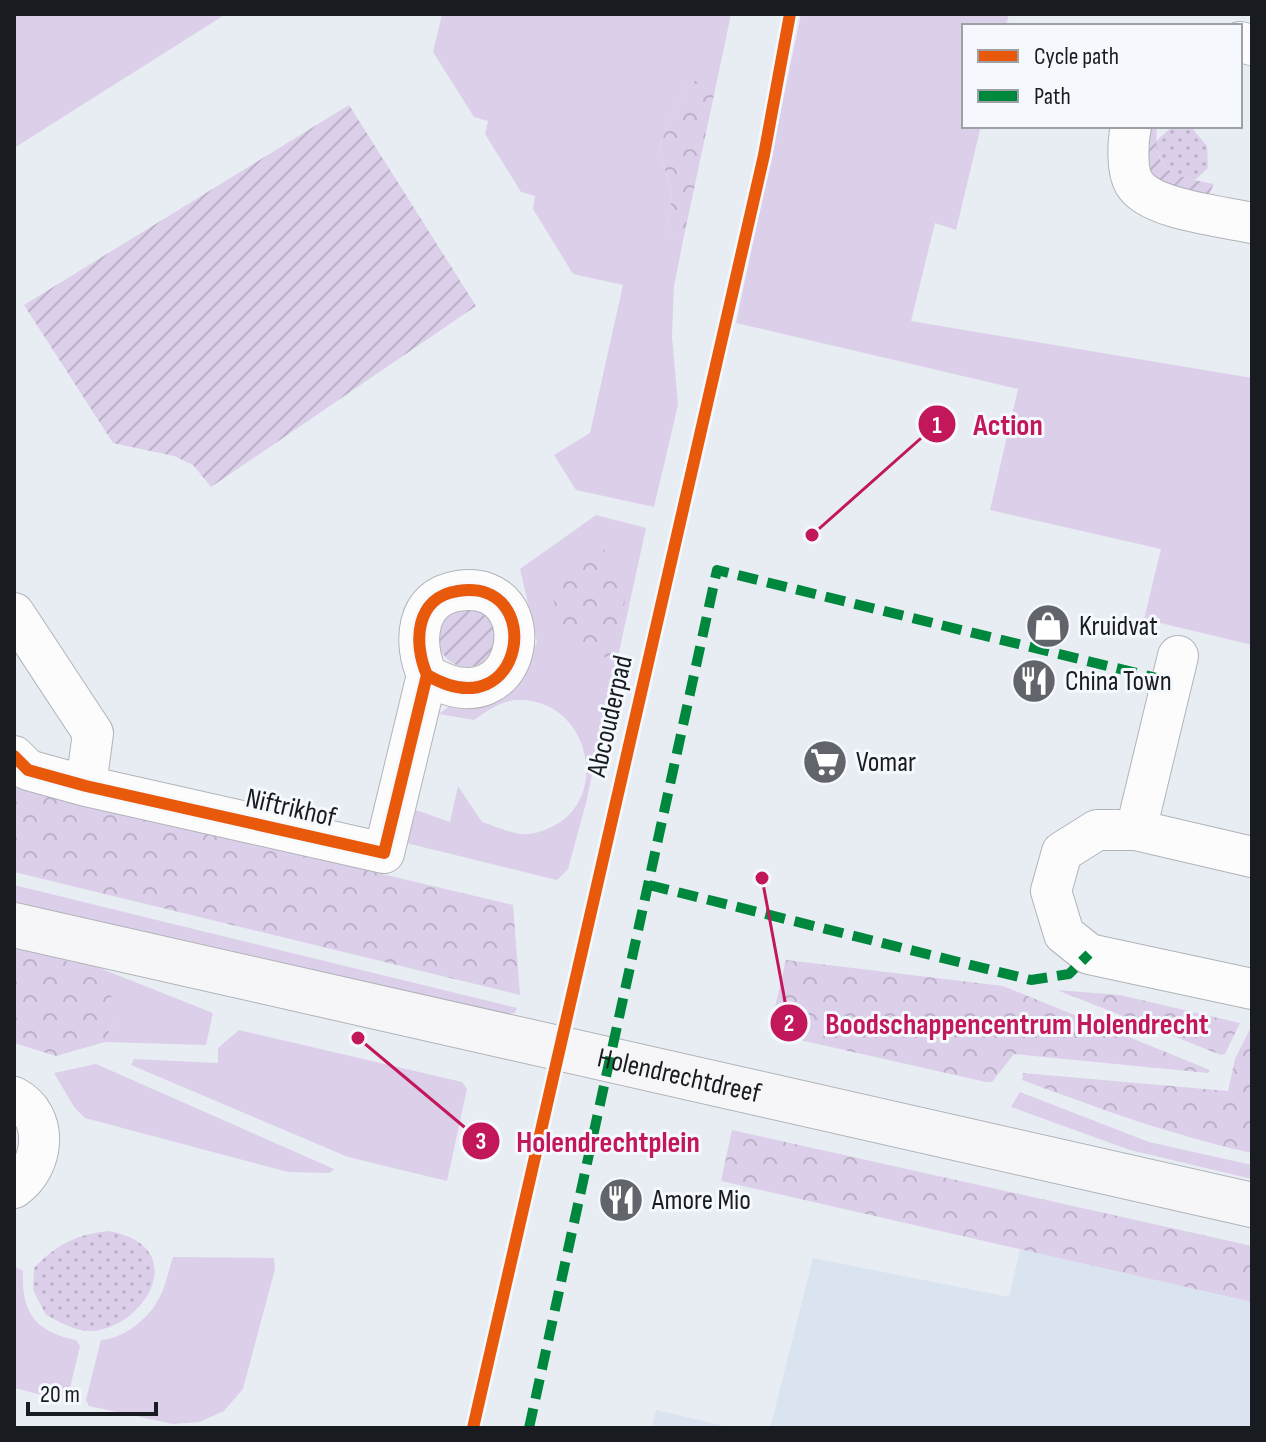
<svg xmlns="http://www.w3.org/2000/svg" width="1266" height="1442" viewBox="0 0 1266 1442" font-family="'Sofia Sans Condensed',sans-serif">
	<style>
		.built { fill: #dae4f1 }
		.grass { fill: #dccfe9 }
		.forest { fill: url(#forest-crowns) }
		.park { fill: url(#park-dots) }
		.garden { fill: url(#garden-furrows) }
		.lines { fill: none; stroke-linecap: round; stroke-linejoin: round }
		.street-casing { stroke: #b0b4b9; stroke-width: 42 }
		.secondary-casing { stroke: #b0b4b9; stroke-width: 46 }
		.street { stroke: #fcfcfd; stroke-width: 40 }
		.secondary { stroke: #f6f6f9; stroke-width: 44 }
		.quiet { stroke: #00873e; stroke-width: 10; stroke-dasharray: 20 10; stroke-linecap: butt }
		.cycleway-casing { stroke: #f5f9fe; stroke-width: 17 }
		.cycleway { stroke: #e8590c; stroke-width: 12 }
		.labels { text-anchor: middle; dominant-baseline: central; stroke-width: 6; stroke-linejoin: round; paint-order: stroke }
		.poi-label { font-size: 28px; fill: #181b20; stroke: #f5f9fe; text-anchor: start }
		.street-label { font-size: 28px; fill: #181b20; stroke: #f5f9fe }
		.leader { fill: none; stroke: #c2185b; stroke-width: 3 }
		.callout-dot { fill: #c2185b; stroke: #f5f9fe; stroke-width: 3 }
		.mark-label { font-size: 24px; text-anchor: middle; font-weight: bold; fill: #fff }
		.callout-label { font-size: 30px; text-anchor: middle; font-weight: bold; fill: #c2185b; stroke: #f5f9fe; stroke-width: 6; stroke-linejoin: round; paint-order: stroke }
	</style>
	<defs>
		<pattern id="forest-crowns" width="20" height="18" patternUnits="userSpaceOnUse" patternTransform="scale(2)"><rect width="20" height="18" fill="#dccfe9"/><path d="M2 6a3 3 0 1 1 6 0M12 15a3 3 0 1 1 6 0" fill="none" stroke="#bcb1c8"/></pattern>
		<pattern id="park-dots" width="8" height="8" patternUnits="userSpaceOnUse" patternTransform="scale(2)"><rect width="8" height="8" fill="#dccfe9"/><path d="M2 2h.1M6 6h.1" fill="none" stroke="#bcb1c8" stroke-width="1.8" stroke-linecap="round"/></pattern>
		<pattern id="garden-furrows" width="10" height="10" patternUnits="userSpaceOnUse" patternTransform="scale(2)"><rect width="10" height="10" fill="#dccfe9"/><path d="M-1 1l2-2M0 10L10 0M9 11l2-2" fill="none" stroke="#bcb1c8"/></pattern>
	</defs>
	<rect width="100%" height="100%" fill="#e8edf3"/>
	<path class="built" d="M1020,1249L1252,1302V1428H770L813,1258L1009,1297Z
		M656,1410L733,1428H652Z"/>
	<path class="grass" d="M14,14H226L14,148Z
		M442,14H731L717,81H687L659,147L672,196L666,234L684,236L674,286L672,336L678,405L654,507L576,490L554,455L590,433L623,285L573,274L533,209L535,196L521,192L485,134L488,121L474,117L433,52Z
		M801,14H1009L1006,26H964V126H981L956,230L935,223L911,321L1252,378V645L1144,619L1161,549L990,510L1018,389L736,323Z
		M596,515L646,528L586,803L568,869L557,880L406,843L416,810L450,822L458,786L482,822C495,826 516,836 529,834C617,820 596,698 518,700C502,700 487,711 474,720L439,714L452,704L510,689L537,642L520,569Z
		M14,885L517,1008L515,1013L507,1014L14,902Z
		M61,957L92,965L213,1013L206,1045L105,1042L113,1022Z
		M239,1030L462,1082L467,1089L447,1181L348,1157L131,1065L134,1059L218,1063V1048Z
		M96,1064L334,1169L330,1173L288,1172L85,1118L74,1107L54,1073Z
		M1020,1092L1149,1142L1252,1165V1179L1130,1150L1011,1107Z
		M173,1257L274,1258L275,1269L243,1389L224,1411L199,1422L173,1424L89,1406L86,1400L101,1340C123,1339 148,1319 158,1300C166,1287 168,1271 173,1257Z
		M14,1266L23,1271C21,1312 35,1332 76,1340L80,1346L68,1396L63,1400L14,1388Z"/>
	<path class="forest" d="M687,81H717L684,236L666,234L672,196L659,147Z
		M601,543L625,601L611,661L561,629L548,579Z
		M14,780L162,822L513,905L520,995L14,872Z
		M14,948C59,956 82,961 113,998V1022L105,1042L56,1056L14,1043Z
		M786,960L1003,986L1210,1070L1208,1073L1014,1054L992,1082H986L769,1033Z
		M1057,990L1120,995L1240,1023L1225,1054L1221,1055Z
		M1252,1025V1153C1173,1136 1098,1108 1022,1080L1023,1073L1228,1091L1235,1059Z
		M732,1130L1252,1246V1302L721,1181Z"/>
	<path class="park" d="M1173,126H1190L1207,146L1208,168L1195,180C1170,175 1161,168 1155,142Z
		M109,1231C200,1248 136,1341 80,1330C68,1327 56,1320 46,1315L33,1290L34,1268C56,1245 77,1234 109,1231Z"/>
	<path class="garden" d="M349,105L476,306L211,487L193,465L174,456L113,443L24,305Z
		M1141,126H1157C1152,174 1175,176 1214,184L1206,200C1195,197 1179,195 1168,189C1147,176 1139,148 1141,126Z
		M438 638a29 29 0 1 1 58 0a29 29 0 1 1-58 0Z"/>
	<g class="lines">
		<g class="street-casing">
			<path id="street" d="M1240,42L1252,45
				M1131,126C1128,140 1126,170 1134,183C1150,210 1222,216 1252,223
				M14,613L93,733L86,786
				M1178,656L1136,830H1097L1062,852L1051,891L1064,934L1089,954L1252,989
				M14,756L28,770L86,786L384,853L427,675C413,643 415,597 458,591C547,577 526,733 427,675
				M1136,830L1252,857
				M14,1097C50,1116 45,1166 14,1188"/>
		</g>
		<g class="secondary-casing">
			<g id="secondary">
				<path id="s1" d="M14,925L1252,1205"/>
			</g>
		</g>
		<use href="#street" class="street"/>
		<use href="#secondary" class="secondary"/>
		<path class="quiet" d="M649,885L1031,980L1069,974L1089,954
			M529,1428L717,570L1173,682"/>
		<g class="cycleway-casing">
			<path id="cycleway" d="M14,756L28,770L86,786L384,853L427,675C413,643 415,597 458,591C547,577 526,733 427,675
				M473,1428L764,155L790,14"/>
		</g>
		<use href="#cycleway" class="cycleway"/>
	</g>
	<defs>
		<g id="shop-disc" transform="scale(2.3)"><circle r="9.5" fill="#61646a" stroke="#f5f9fe"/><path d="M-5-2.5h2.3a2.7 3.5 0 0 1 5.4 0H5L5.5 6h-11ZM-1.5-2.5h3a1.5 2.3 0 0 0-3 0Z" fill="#fff"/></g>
		<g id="restaurant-disc" transform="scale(2.3)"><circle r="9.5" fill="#61646a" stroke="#f5f9fe"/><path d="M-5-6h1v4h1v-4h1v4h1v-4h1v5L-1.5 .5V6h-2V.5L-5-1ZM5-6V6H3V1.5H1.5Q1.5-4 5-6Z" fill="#fff"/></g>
		<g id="supermarket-disc" transform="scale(2.3)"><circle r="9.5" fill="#61646a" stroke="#f5f9fe"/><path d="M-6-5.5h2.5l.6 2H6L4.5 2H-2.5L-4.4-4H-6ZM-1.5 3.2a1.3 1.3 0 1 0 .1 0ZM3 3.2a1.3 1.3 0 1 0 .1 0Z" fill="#fff"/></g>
	</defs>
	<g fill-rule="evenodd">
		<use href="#shop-disc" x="1048" y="626"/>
		<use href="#restaurant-disc" x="1034" y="681"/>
		<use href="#supermarket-disc" x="825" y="762"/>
		<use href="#restaurant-disc" x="621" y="1200"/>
	</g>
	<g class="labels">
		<g class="poi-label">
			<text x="1079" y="626">Kruidvat</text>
			<text x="1065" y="681">China Town</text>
			<text x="856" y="762">Vomar</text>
			<text x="652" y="1200">Amore Mio</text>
		</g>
		<g class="street-label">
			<text transform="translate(610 716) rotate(-77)">Abcouderpad</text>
			<text transform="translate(291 808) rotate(13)">Niftrikhof</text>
			<text stroke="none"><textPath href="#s1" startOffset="682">Holendrechtdreef</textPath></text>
		</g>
	</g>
	<path class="leader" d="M812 535L937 424M762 878L789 1023M358 1038L481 1141"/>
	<g class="callout-dot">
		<circle cx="812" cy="535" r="8"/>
		<circle cx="762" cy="878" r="8"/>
		<circle cx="358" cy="1038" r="8"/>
		<circle cx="937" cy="424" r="20"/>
		<circle cx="789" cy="1023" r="20"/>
		<circle cx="481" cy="1141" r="20"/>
	</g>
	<g class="mark-label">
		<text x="937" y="433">1</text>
		<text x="789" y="1031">2</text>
		<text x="481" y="1149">3</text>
	</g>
	<g class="callout-label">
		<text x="1008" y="435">Action</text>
		<text x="1017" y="1034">Boodschappencentrum Holendrecht</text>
		<text x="608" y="1152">Holendrechtplein</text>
	</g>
	<rect width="1266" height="1442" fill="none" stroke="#181b20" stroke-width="32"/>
	<rect x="962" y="24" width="280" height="104" fill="#f5f9fe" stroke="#9da0a5" stroke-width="2"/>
	<rect x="978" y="50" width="40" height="12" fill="#e8590c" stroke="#9da0a5" stroke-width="2"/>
	<text x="1034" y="64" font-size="24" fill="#181b20">Cycle path</text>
	<rect x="978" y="90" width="40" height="12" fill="#00873e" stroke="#9da0a5" stroke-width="2"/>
	<text x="1034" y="104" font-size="24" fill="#181b20">Path</text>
	<path d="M28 1402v12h128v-12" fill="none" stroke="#181b20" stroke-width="4"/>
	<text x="40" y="1402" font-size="24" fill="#181b20" stroke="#f5f9fe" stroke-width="6" paint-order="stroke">20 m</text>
</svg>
